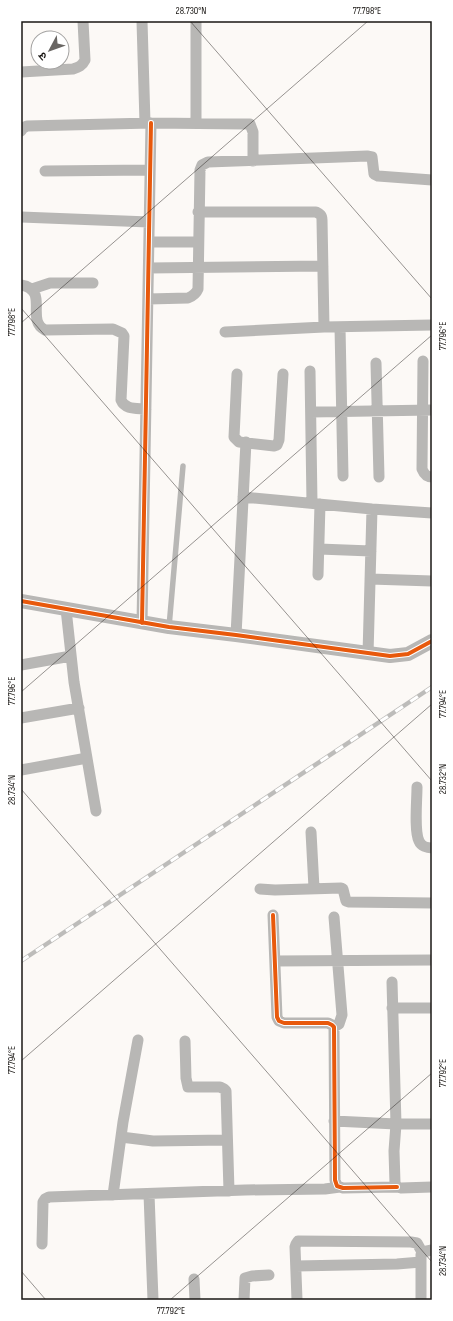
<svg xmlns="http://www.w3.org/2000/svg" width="453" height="1321" viewBox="0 0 453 1321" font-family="'Sofia Sans Condensed','Noto Sans Devanagari',sans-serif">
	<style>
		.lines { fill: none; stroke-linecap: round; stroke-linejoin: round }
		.service { stroke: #b8b7b5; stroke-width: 5.5 }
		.minor { stroke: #b8b7b5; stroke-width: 11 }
		.tertiary { stroke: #b8b7b5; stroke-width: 14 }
		.rail-casing { stroke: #bdbcba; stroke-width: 4.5 }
		.rail { stroke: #fff; stroke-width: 3; stroke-dasharray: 9; stroke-linecap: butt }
		.cycleway-casing { stroke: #fff; stroke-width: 6 }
		.cycleway { stroke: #e8590c; stroke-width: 4 }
		.ticks { fill: none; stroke: #1a1714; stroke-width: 1; stroke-opacity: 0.45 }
		.neatline { fill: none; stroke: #1a1714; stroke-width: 1.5 }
		.ticks-label { font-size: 10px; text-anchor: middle; fill: #1a1714 }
	</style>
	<rect width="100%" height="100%" fill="#fcf9f6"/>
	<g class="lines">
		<path class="service" d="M169,627L183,466"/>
		<path class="minor" d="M142,21L145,123
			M196,21V123
			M21,72L73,69C79,67 82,66 85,60L83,21
			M21,131L23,128L27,126L151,123L246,124H250L253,132V161
			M45,171L150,170
			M198,212H316C320,214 322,215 322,220L324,327
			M21,217L149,222
			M149,242H198
			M149,268L323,266
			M21,285C50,290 25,320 45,330L113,329L122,333L124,336L121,400C125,410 137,408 146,409
			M32,289L50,283H93
			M148,299L188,298C193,296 196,294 198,289L200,170L202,165L208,162L367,156L372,157L374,174L378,176L432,180
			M340,327L343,476
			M225,332L324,327L432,325
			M423,361L422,469C424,474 426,477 432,477
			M376,363L379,477
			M310,371L312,503
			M237,374L234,437L239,442L274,446L277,445L279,440L283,374
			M311,412L432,410
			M243,497L372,509L432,513
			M319,549L371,551
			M318,575L320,504
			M370,579L432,581
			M66,609L74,682L96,811
			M142,623L151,123
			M236,635L246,442
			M368,654L372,509
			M21,665L71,656
			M21,718L79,708
			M21,770L87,758
			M417,787C417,800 414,831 419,841C421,846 427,848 432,848
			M311,832L314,888
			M260,889L275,890L341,888L343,889L346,901L349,902L432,903
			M273,915L277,1017L279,1021L284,1023H328L332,1025L334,1027L335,1180L337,1186L343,1188L397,1187
			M334,917L342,1015L339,1024L334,1027
			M275,961L432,960
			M392,982L396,1124L394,1151L395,1183L397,1187L401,1188L432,1187
			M392,1008H432
			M185,1041L186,1078L188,1087H220L224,1089L226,1091L229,1191
			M334,1121L396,1124H432
			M121,1137L153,1141L227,1140
			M149,1194L153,1300
			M113,1195L123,1122L138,1040
			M42,1244L43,1202L45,1199L49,1197L245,1190L325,1189L340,1187
			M296,1266L397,1264L421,1262
			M194,1279L195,1300
			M244,1300L245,1278L252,1276L269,1275
			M297,1300L295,1247L296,1244L298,1241L411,1242L417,1243L422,1252
			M421,1300V1255L422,1252L432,1250"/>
		<path class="tertiary" d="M21,601L169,627L236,635L390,656L408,654L432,641"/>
		<g class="rail-casing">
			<path id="rail" d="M21,961L432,687"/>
		</g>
		<use href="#rail" class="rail"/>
		<g class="cycleway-casing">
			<path id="cycleway" d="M21,601L169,627L236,635L390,656L408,654L432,641
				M142,623L151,123
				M273,915L277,1017L279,1021L284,1023H328L332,1025L334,1027L335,1180L337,1186L343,1188L397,1187"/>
		</g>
		<use href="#cycleway" class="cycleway"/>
	</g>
	<path class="ticks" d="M190,21L432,299M21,308L432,781M21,323L368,21M21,692L432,335M21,789L432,1262M21,1061L432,704M21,1271L46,1300M170,1300L432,1073"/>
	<rect width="453" height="1321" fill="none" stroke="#ffffff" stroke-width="44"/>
	<g transform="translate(50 50) rotate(229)"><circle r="19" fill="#ffffff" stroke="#a3a2a1"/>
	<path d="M0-3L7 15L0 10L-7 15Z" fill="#696663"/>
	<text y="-6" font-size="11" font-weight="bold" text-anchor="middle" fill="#1a1714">उ</text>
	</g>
	<rect x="22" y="22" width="409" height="1277" class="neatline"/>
	<g class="ticks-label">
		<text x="191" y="14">28.730°N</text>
		<text x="367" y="14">77.798°E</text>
		<text transform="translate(11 322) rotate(-90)" y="4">77.798°E</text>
		<text transform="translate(442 336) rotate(-90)" y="4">77.796°E</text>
		<text transform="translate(11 691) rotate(-90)" y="4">77.796°E</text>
		<text transform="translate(442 704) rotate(-90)" y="4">77.794°E</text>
		<text transform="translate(442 779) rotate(-90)" y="4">28.732°N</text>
		<text transform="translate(11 790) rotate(-90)" y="4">28.734°N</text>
		<text transform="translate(11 1060) rotate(-90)" y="4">77.794°E</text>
		<text transform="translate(442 1073) rotate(-90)" y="4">77.792°E</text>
		<text transform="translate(442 1261) rotate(-90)" y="4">28.734°N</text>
		<text x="171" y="1314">77.792°E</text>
	</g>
</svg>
